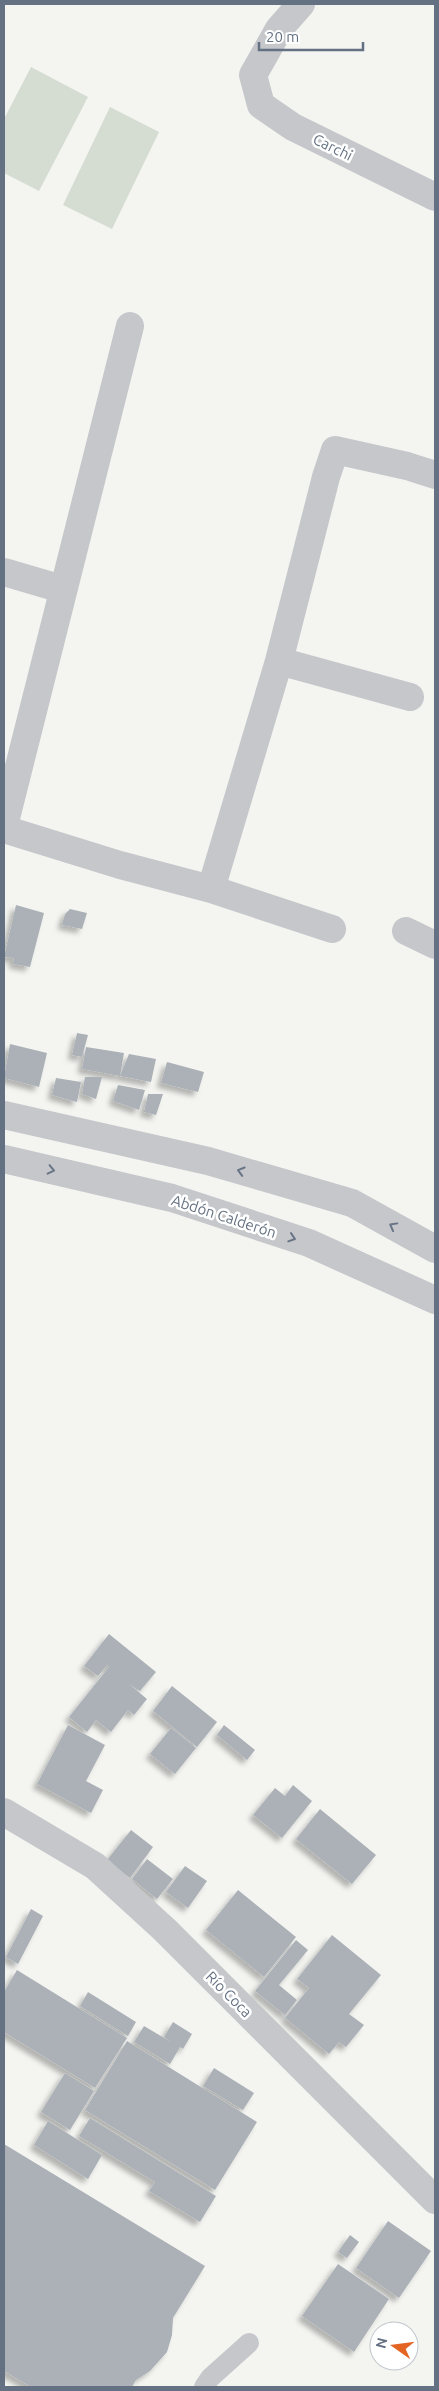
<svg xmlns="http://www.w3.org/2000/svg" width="439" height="2391" viewBox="0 0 439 2391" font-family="Ubuntu,sans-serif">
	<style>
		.green { fill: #d5dcd2 }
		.building { fill: #abb1b7; filter: url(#shadow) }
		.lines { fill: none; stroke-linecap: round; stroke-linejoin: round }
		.lane { stroke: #c5c7cb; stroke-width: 20 }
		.street { stroke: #c5c7cb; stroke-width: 28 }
		.oneway { stroke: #697586 }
		.labels { text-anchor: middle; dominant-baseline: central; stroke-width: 5; stroke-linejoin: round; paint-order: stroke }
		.street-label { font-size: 15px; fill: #647182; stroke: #fff }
	</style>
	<defs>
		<filter id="shadow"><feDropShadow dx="-4.5" dy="4.5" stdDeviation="2.5" flood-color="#0004"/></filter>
	</defs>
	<rect width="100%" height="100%" fill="#f4f5f1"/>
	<path class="green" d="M31,67L88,97L39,191L4,173V119Z
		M110,107L159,132L112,229L63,205Z"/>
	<path class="building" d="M16,905L44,913L30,967L13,964L14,958L4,957Z
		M70,909L87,913L82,929L62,925L65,914Z
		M77,1033L88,1035L82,1057L72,1055Z
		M10,1044L47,1053L39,1087L4,1078Z
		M86,1047L124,1053L120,1076L82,1069Z
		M129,1054L156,1059L151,1082L120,1076Z
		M167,1062L204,1072L198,1092L161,1083Z
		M85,1077H102L96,1099L82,1094Z
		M56,1078L81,1082L77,1102L52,1095Z
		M118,1085L145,1090L139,1110L113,1101Z
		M148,1094H163L156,1115L144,1112Z
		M109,1634L156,1672L140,1691L129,1684L147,1699L134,1715L128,1710L111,1732L96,1720L87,1732L69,1717L109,1667L107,1665L98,1676L84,1666Z
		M172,1686L217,1722L197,1747L153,1711Z
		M68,1725L105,1745L86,1781L103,1790L91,1813L37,1784Z
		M224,1725L255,1750L247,1760L217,1735Z
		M171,1728L196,1748L175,1774L150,1754Z
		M293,1785L312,1801L282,1838L253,1815L275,1788L285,1796Z
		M320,1809L376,1855L352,1884L296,1839Z
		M131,1830L153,1847L130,1878L107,1860Z
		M147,1859L173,1879L157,1899L132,1879Z
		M185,1866L207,1881L188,1908L166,1892Z
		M238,1890L296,1937L264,1977L206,1930Z
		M31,1909L43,1916L18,1964L6,1957Z
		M332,1935L381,1975L349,2014L364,2025L346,2047L339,2042L329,2054L285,2018L309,1988L297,1979Z
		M296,1940L308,1950L279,1985L297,2000L285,2015L255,1991Z
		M17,1970L127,2038L95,2088L4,2032V1992Z
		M88,1992L136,2022L128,2036L80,2006Z
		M173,2022L192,2034L183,2049L180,2047L170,2064L134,2042L144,2026L171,2042L164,2037Z
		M127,2041L257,2122L215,2190L85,2110Z
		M214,2068L254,2093L243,2110L203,2086Z
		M65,2073L94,2091L70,2130L41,2112Z
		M90,2118L216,2196L200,2222L149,2191L155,2182L79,2136Z
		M48,2121L102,2155L88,2179L34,2145Z
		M4,2144L205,2266L173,2318L172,2335L167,2352L150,2371L136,2380L132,2387H31L4,2371Z
		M388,2221L431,2251L399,2298L356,2268Z
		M350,2235L359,2242L347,2258L338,2252Z
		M338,2264L389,2299L354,2352L302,2316Z"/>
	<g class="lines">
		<path class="lane" d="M204,2387L210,2378L249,2343"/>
		<path class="street" d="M301,4L279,29L253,75L261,105L293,127L435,197
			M4,572L62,589
			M279,661L410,697
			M4,826L130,326
			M4,829L120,865L211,889L279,661L326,477L335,450L407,466L435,475
			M211,889L332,929
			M406,931L435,945
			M4,1115L208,1161L352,1203L435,1249
			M4,1159L172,1198L309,1243L435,1300
			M4,1812L95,1866L165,1930L435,2200"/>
	</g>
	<defs><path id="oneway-chevron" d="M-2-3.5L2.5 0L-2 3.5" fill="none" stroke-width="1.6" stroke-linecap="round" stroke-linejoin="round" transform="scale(1.25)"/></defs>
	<g class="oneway">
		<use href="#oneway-chevron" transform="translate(51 1170) rotate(13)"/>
		<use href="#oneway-chevron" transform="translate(241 1171) rotate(-164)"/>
		<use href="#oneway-chevron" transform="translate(393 1226) rotate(-151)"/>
		<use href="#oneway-chevron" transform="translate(292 1238) rotate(18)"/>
	</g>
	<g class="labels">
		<g class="street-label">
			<text transform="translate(333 147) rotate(26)">Carchi</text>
			<text transform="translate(224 1216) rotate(18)">Abdón Calderón</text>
			<text transform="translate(229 1994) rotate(45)">Río Coca</text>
		</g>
	</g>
	<rect width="439" height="2391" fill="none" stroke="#647182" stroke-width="10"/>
	<g transform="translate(394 2346) rotate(284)"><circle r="24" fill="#ffffff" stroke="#c1c6cd"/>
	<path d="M0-4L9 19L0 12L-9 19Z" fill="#e36423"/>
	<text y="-8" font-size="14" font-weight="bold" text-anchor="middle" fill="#647182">N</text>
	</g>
	<path d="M259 42v8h104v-8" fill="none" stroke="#647182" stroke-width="2.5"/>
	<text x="266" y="42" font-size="15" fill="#647182" stroke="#ffffff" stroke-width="4" paint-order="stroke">20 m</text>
</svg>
